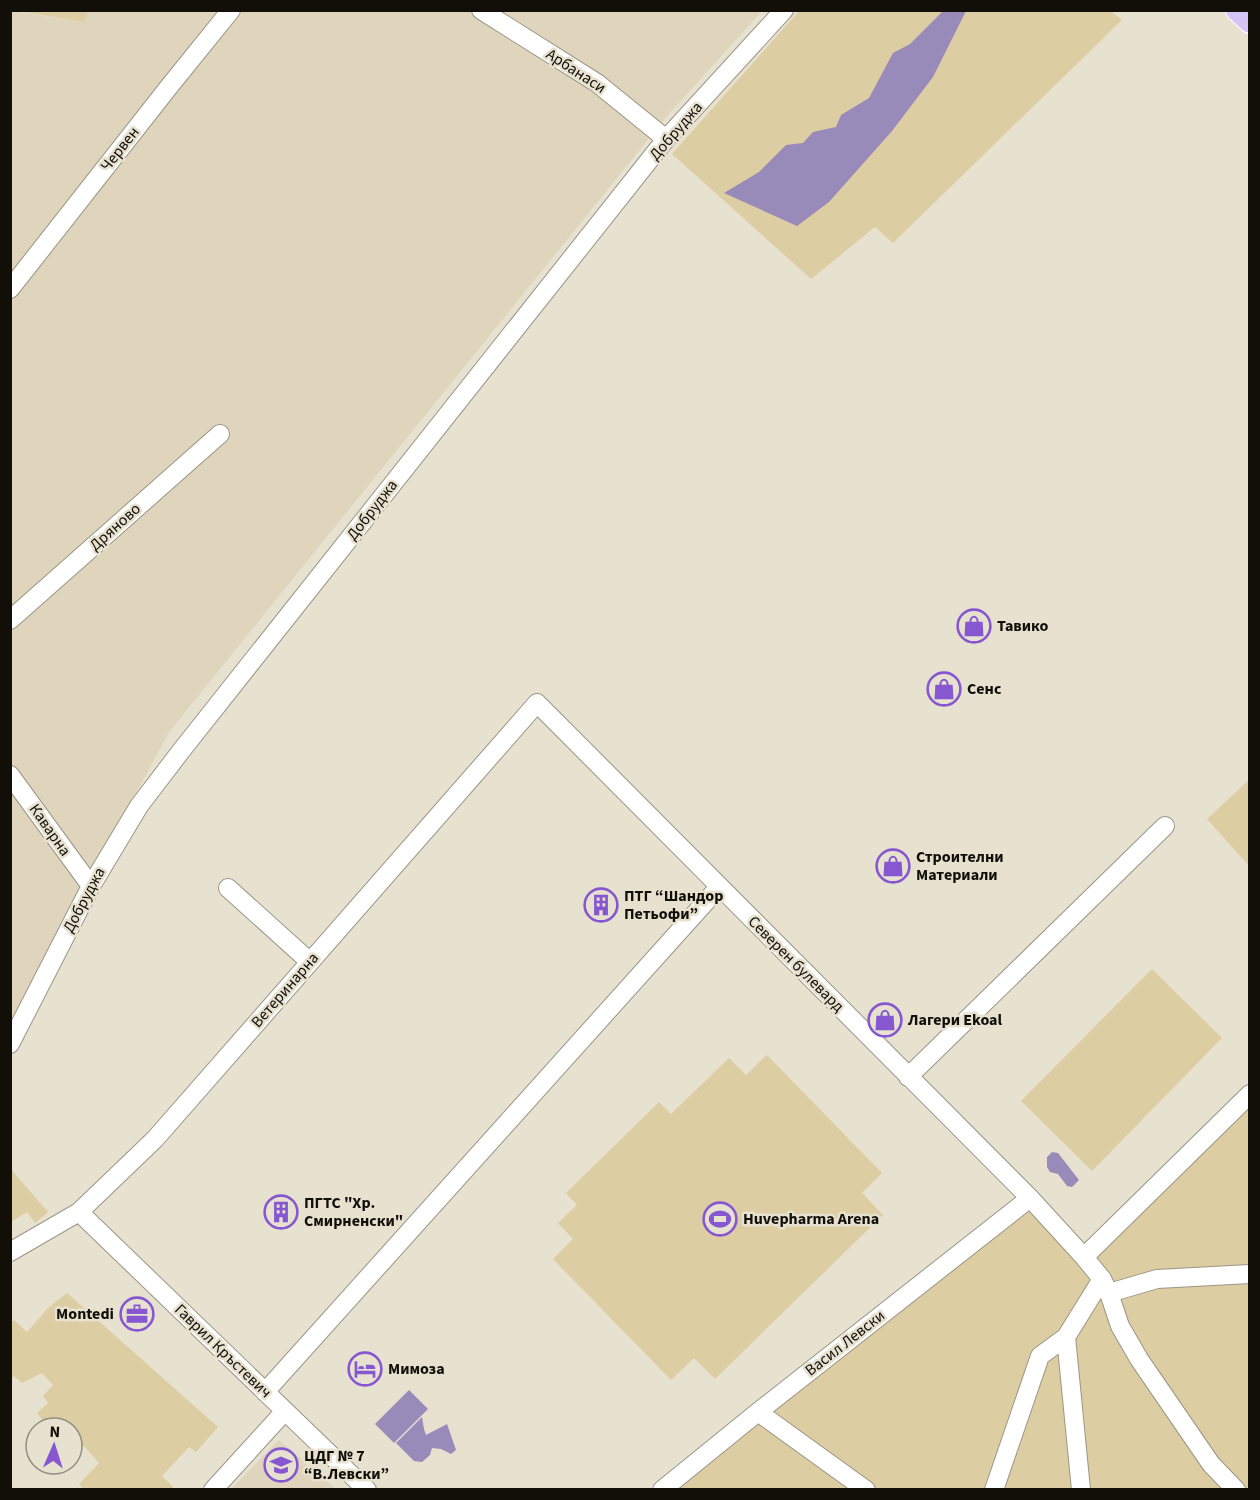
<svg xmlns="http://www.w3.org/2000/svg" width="1260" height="1500" viewBox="0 0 1260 1500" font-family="'Source Sans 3',sans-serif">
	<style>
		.built { fill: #ded5bc }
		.green { fill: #ddcda3 }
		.water { fill: #988ab9 }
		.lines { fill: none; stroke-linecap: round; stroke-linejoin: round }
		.minor-casing { stroke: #9b9585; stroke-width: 20 }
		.major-casing { stroke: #fff; stroke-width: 24 }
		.minor { stroke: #fff; stroke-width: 18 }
		.major { stroke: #d5c5f6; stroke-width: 22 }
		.labels { text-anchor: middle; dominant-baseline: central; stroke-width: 5; stroke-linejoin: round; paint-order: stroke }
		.street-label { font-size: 16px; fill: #120f09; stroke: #e7e1cf }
		.poi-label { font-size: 16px; font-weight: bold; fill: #120f09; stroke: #e7e1cf; text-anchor: start }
	</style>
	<rect width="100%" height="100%" fill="#e7e1cf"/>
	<path class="built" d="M88,10L762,11L667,116L169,732L11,1024V11L83,22Z
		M279,1440L336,1489H231Z"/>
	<path class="green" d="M11,10H88V11L84,22Z
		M1110,10L1122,20L893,243L875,227L811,279L672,154L799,11Z
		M1249,780V866L1207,819Z
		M1152,969L1222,1038L1092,1171L1021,1101Z
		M767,1055L882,1173L862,1193L883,1215L715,1379L694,1358L671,1380L553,1259L573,1239L558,1223L577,1205L566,1193L659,1102L671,1114L729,1058L746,1075Z
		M1249,1101V1489L667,1490L1024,1200L1083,1263Z
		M10,1168L48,1212L35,1223L27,1212L11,1222Z
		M67,1293L218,1427L196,1452L189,1447L162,1476L175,1489H83L79,1484L99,1463L84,1446L72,1457V1428H40L45,1423L37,1413L48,1403L43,1396L53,1385L42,1373L22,1383L14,1376L11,1379V1324L14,1320L27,1332L48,1308Z"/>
	<path class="water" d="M943,11H966L933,77L892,131L829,202L797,226L724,193L759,172L786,145L803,143L813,132L836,127L841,115L869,98L893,53L910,44Z
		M1052,1152L1058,1153L1079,1180L1072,1187L1067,1186L1058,1174L1050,1172L1047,1167V1157Z
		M409,1390L428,1409L394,1443L375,1424Z
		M422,1417L424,1429L426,1435L447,1424L456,1450L451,1454L441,1449L432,1448L430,1455L422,1462L414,1461L396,1443Z"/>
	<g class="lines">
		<g class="minor-casing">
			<path id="minor" d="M481,10L597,83L666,139
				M10,289L168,88L231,10
				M10,620L220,434
				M10,775L91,886
				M228,888L310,962
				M10,1044L91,886L139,806L181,751L666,139L784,10
				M908,1077L1165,826
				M79,1212L367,1490
				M10,1252L79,1212L155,1139L537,703L1030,1198L1084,1257L1102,1279L1109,1293L1120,1326L1139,1359L1211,1464L1236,1490
				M1084,1257L1250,1094
				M1109,1293L1157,1279L1250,1274
				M265,1392L719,887
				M758,1412L866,1490
				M213,1490L285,1411
				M662,1490L758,1412L1030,1198
				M994,1490L1040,1356L1066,1337
				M1081,1490L1066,1337L1102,1279"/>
		</g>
		<g class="major-casing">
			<path id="major" d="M1237,10L1250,22"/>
		</g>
		<use href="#minor" class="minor"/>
		<use href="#major" class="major"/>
	</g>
	<defs>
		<g id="shop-ring" transform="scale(1.725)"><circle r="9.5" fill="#e7e1cf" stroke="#8657d0" stroke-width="1.5"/><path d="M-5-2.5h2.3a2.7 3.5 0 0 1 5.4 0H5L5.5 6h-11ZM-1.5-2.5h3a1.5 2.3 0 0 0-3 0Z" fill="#8657d0"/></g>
		<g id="building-ring" transform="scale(1.725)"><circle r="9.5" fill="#e7e1cf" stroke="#8657d0" stroke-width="1.5"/><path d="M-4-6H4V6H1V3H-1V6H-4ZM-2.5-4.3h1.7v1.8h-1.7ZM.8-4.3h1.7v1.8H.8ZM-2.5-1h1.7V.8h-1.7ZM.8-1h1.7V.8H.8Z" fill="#8657d0"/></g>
		<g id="stadium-ring" transform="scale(1.725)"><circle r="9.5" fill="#e7e1cf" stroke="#8657d0" stroke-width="1.5"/><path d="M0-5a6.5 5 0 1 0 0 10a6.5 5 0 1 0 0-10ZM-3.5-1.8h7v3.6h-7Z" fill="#8657d0"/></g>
		<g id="office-ring" transform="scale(1.725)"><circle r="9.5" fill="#e7e1cf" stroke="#8657d0" stroke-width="1.5"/><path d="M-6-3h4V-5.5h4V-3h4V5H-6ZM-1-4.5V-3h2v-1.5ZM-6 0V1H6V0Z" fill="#8657d0"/></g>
		<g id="hotel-ring" transform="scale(1.725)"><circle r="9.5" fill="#e7e1cf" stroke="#8657d0" stroke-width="1.5"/><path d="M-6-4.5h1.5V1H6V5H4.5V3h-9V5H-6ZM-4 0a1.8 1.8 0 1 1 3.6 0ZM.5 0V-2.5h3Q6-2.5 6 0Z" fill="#8657d0"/></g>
		<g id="school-ring" transform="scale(1.725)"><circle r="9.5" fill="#e7e1cf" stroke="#8657d0" stroke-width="1.5"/><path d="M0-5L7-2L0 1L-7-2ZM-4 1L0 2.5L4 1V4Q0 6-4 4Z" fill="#8657d0"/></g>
	</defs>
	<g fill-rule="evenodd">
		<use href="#shop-ring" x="974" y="626"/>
		<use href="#shop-ring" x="944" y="689"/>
		<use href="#shop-ring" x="893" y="866"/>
		<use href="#building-ring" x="601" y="905"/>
		<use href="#shop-ring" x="885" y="1020"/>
		<use href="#building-ring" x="281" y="1212"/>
		<use href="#stadium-ring" x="720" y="1219"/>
		<use href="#office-ring" x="137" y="1314"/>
		<use href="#hotel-ring" x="365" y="1369"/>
		<use href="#school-ring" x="281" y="1465"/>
	</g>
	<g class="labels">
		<g class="street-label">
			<text transform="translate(576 71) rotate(33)">Арбанаси</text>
			<text transform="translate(676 131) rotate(-49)">Добруджа</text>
			<text transform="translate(120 149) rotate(-52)">Червен</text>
			<text transform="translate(372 510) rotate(-52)">Добруджа</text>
			<text transform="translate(115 527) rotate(-42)">Дряново</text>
			<text transform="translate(50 830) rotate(55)">Каварна</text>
			<text transform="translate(84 900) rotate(-62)">Добруджа</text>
			<text transform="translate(796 964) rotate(45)">Северен булевард</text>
			<text transform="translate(285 990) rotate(-49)">Ветеринарна</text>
			<text transform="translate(845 1343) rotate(-38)">Васил Левски</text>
			<text transform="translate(223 1351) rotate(44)">Гаврил Кръстевич</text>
		</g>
		<g class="poi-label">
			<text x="997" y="626">Тавико</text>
			<text x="967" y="689">Сенс</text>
			<text x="916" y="857">Строителни<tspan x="916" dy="18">Материали</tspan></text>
			<text x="624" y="896">ПТГ “Шандор<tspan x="624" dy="18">Петьофи”</tspan></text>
			<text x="908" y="1020">Лагери Ekoal</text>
			<text x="304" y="1203">ПГТС "Хр.<tspan x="304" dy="18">Смирненски"</tspan></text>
			<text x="743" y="1219">Huvepharma Arena</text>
			<text x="114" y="1314" text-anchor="end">Montedi</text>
			<text x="388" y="1369">Мимоза</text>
			<text x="304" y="1456">ЦДГ № 7<tspan x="304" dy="18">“В.Левски”</tspan></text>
		</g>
	</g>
	<rect width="1260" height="1500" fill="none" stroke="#120f09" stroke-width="24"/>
	<g transform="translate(54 1446) rotate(3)"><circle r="28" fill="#e7e1cf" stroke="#928d80" stroke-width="1.5"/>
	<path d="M0-4.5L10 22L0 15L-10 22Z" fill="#8657d0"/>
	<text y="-9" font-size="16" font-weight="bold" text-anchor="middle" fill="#120f09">N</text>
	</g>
</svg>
